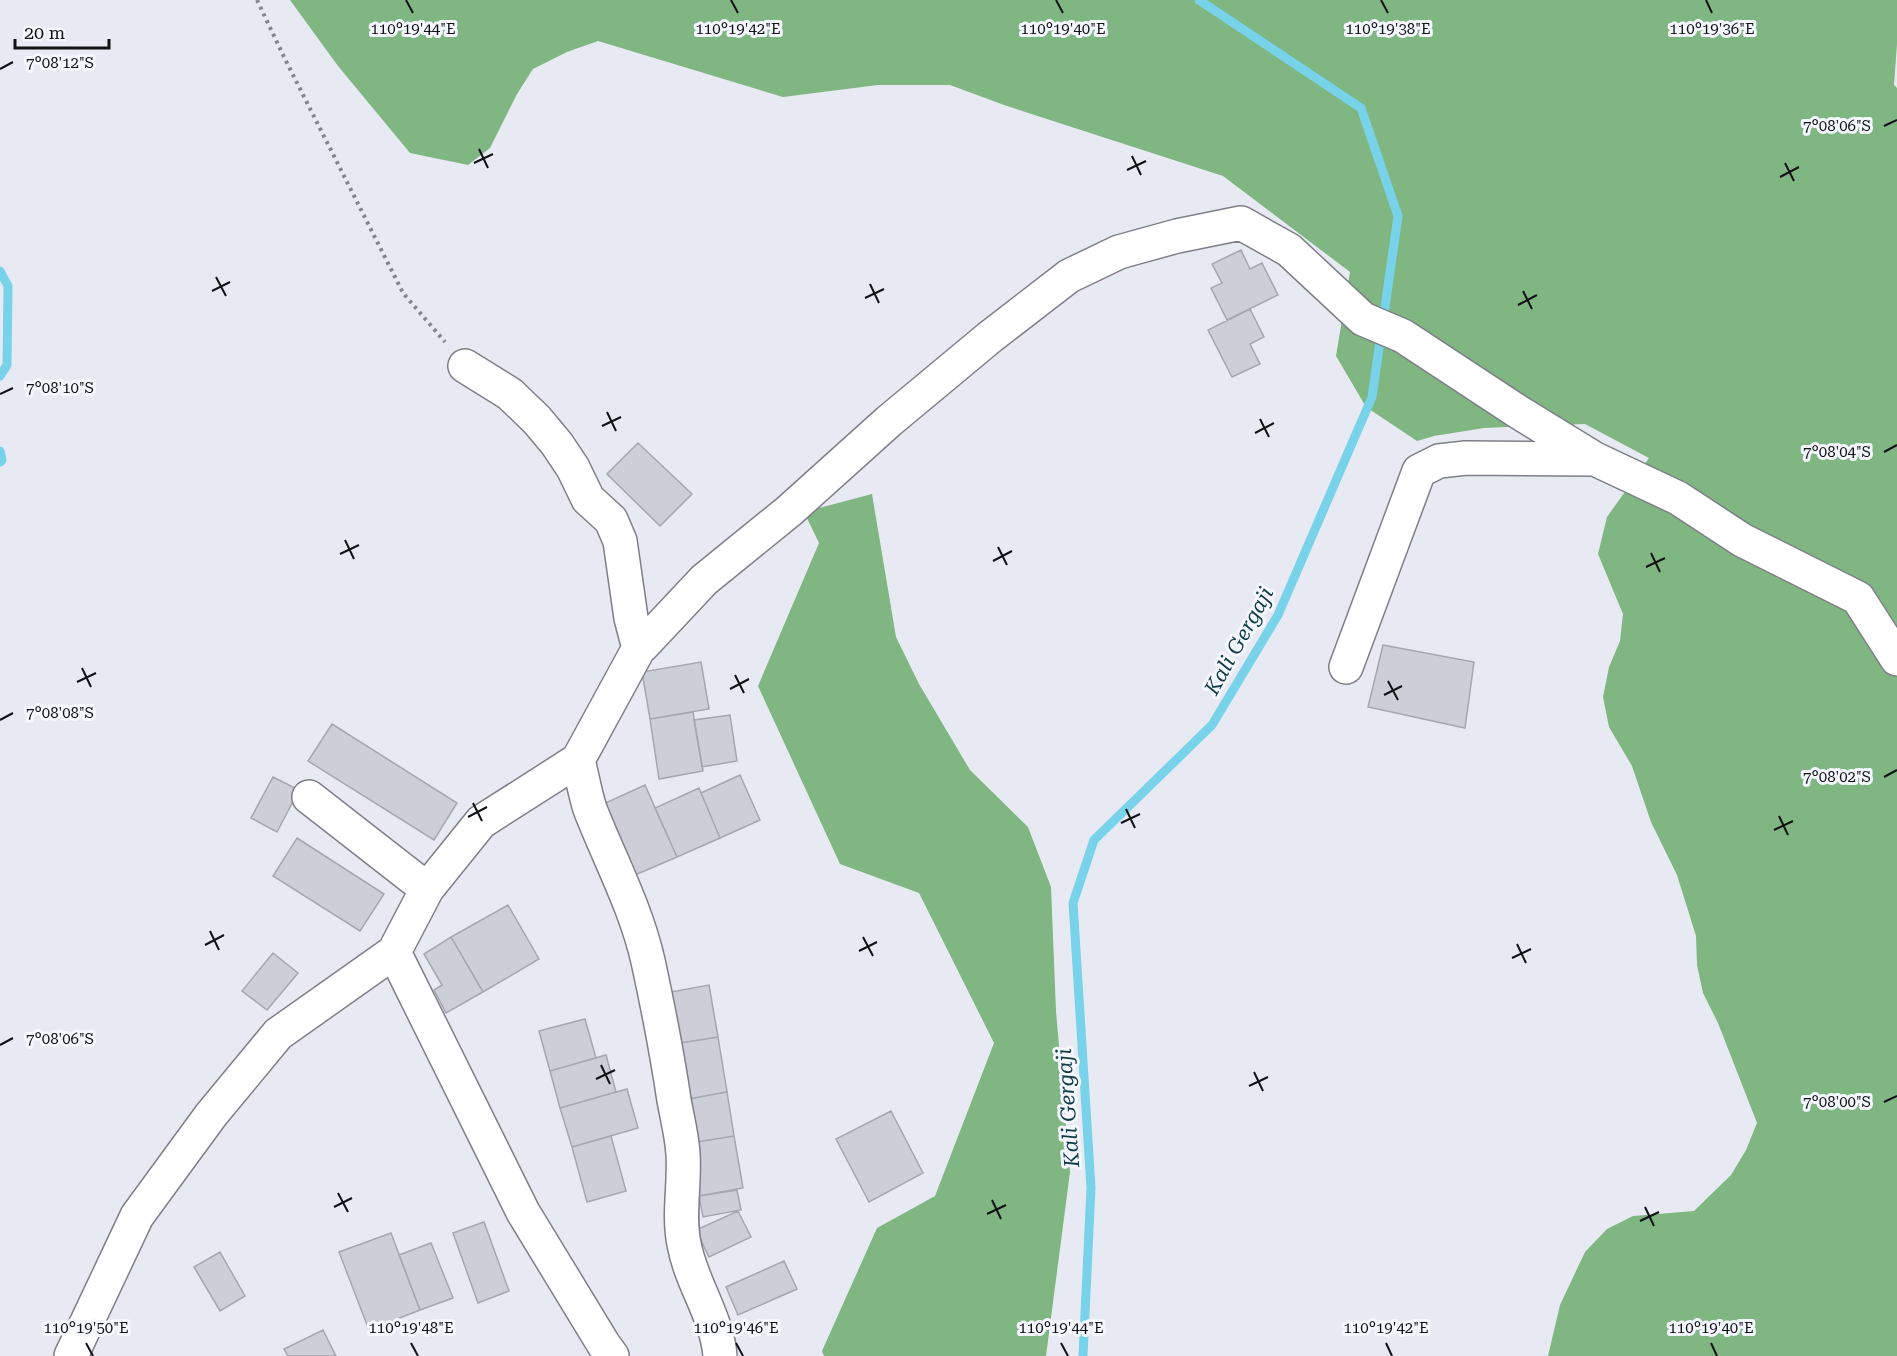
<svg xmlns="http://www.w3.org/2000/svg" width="1897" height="1356" viewBox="0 0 1897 1356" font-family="'Roboto Serif',serif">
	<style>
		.forest { fill: #7fb682 }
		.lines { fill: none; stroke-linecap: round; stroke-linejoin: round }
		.stream { stroke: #77d2ea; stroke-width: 9 }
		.building { fill: #ccced8; stroke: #a5a7b0; stroke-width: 1.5 }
		.minor-casing { stroke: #7e7f88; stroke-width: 36 }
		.path { stroke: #83848a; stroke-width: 4; stroke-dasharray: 3 4.5; stroke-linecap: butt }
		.minor { stroke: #fff; stroke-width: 33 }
		.ticks { fill: none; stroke: #111215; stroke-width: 2 }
		.labels { text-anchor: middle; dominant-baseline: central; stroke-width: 6; stroke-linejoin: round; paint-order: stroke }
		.water-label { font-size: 21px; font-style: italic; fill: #0f3b45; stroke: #f5f7ff }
		.ticks-label { font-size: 15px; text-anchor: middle; fill: #111215; stroke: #f5f7ff; stroke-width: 6; stroke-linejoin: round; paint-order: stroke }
	</style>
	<rect width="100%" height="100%" fill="#e8eaf3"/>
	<path class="forest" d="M290,0H1897V44L1894,85L1897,88V1356H1548L1560,1305L1585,1252L1607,1229L1633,1216L1694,1211L1731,1175L1746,1150L1757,1123L1718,1023L1703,993L1697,965L1696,936L1677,875L1651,822L1632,766L1609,727L1603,697L1609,667L1620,641L1623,614L1598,554L1607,517L1649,458L1585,424L1484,428L1434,436L1417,441L1366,407L1336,356L1350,272L1223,176L1004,105L950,85H878L783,97L598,41L567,52L533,69L517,94L490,148L468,165L410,153L338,66Z
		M872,494L896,637L919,684L970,770L1028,827L1051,887L1056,1011L1070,1172L1046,1356H824L822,1351L877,1228L935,1196L994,1043L919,893L840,864L758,686L819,543L804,512Z"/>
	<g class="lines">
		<path class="stream" d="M1199,0L1361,108L1398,216L1383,321
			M0,271L8,286L7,365L0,376
			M0,451L2,460L0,462
			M1083,1356L1091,1188L1073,903L1094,840L1212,725L1278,615L1372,397L1381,334"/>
	</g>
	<path class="building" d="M1241,250L1250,269L1262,263L1278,295L1227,320L1211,288L1222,283L1212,264Z
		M1250,309L1264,337L1250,344L1260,364L1232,377L1208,330Z
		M638,443L692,494L660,526L607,474Z
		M1383,645L1474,662L1465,728L1368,707Z
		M701,662L709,709L650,719L642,672Z
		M693,712L703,771L659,779L650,719Z
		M730,715L737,761L702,767L694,720Z
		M332,724L457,803L434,840L308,761Z
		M740,775L760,820L720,838L701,793Z
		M273,777L299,790L277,832L251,818Z
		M645,785L677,857L635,875L603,804Z
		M699,788L720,838L677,857L655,808Z
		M297,838L384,894L360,931L273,876Z
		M508,905L539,959L483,992L451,937Z
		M451,937L483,992L446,1013L434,990L442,985L424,954Z
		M273,953L298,973L267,1010L242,991Z
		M709,985L718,1037L674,1044L665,993Z
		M585,1019L596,1058L550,1071L539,1031Z
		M718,1037L727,1092L683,1100L674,1044Z
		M606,1055L616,1092L560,1108L550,1071Z
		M627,1089L638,1128L572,1147L560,1108Z
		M727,1092L734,1136L691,1143L683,1100Z
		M891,1111L923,1173L869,1202L836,1139Z
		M611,1136L626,1191L587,1202L572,1147Z
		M734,1136L743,1188L699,1196L691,1143Z
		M737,1190L741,1210L703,1217L699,1196Z
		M738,1211L751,1237L709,1257L696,1230Z
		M484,1222L509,1291L478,1303L453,1233Z
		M391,1233L420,1310L369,1330L339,1252Z
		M431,1243L453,1298L420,1310L399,1255Z
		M220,1252L245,1296L220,1311L194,1267Z
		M784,1261L797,1289L738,1315L726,1287Z
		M323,1330L336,1356H288L284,1349Z"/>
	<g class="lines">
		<g class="minor-casing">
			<path id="minor" d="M465,366L510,394L537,420L557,444L573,468L588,499L611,520L620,541L631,618L639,648
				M1346,667L1419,471L1439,461L1466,458L1595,459
				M578,760C582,776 585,793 590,809C610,860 636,908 648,961C658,1007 667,1053 674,1100C677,1117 682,1136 683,1154C685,1184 678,1214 684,1244C691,1283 717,1316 720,1356
				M309,797L427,889
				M394,952L523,1212L604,1345L612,1356
				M71,1356L137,1216L211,1115L278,1034L394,952L427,889L481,822L578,760L639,648L643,645L704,580L789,511L889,421L990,337L1069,276L1119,252L1177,236L1241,223L1289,250L1363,319L1403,336L1517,411L1595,459L1678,498L1742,540L1858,598L1897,659"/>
		</g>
		<path class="path" d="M257,0L284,57L403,293L445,342"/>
		<use href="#minor" class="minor"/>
	</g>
	<path class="ticks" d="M406,0L413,13M731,0L738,13M1056,0L1063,13M1381,0L1388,13M1706,0L1712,13M0,69L13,62M1884,126L1897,120M479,149L488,168M1132,156L1141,175M474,163L493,154M1785,163L1794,181M1127,170L1146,161M1780,177L1799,167M216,277L226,296M870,284L879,303M212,291L230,282M1523,291L1532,309M865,298L884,289M1518,305L1537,295M0,394L13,388M607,412L616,431M1260,419L1269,437M602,426L621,417M1255,433L1274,423M1884,452L1897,445M345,540L354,559M998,547L1007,565M1651,553L1660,572M340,554L359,545M993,561L1012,551M1646,567L1665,558M82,668L91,687M735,675L744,693M1388,681L1398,700M77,682L96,673M730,689L749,679M1384,695L1402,686M0,720L13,713M1884,777L1897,770M473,803L482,821M1126,809L1135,828M1779,816L1788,835M468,817L487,807M1121,823L1140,814M1774,830L1793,821M210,931L219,950M863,937L873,956M1517,944L1526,963M205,945L224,935M859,951L877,942M1512,958L1531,949M0,1045L13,1038M601,1065L610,1084M1254,1072L1263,1091M596,1079L615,1070M1249,1086L1268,1077M1884,1102L1897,1096M338,1193L348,1212M992,1200L1001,1219M334,1207L352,1198M1645,1207L1654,1226M987,1214L1006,1205M1640,1221L1659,1212M86,1343L93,1356M411,1343L418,1356M736,1343L743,1356M1061,1343L1068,1356M1386,1343L1392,1356M1711,1343L1717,1356"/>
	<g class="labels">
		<g class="water-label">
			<text transform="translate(1239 641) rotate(-61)">Kali Gergaji</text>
			<text transform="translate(1068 1108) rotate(-94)">Kali Gergaji</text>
		</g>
	</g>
	<g class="ticks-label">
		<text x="413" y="34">110°19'44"E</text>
		<text x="738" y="34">110°19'42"E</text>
		<text x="1063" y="34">110°19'40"E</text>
		<text x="1388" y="34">110°19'38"E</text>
		<text x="1712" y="34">110°19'36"E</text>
		<text x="60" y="68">7°08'12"S</text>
		<text x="1837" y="131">7°08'06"S</text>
		<text x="60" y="393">7°08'10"S</text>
		<text x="1837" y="457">7°08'04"S</text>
		<text x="60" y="718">7°08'08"S</text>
		<text x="1837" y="782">7°08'02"S</text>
		<text x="60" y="1044">7°08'06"S</text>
		<text x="1837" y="1107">7°08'00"S</text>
		<text x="86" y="1333">110°19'50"E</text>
		<text x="411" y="1333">110°19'48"E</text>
		<text x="736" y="1333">110°19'46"E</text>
		<text x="1061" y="1333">110°19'44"E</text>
		<text x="1386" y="1333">110°19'42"E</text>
		<text x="1711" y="1333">110°19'40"E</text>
	</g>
	<path d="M15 39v9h94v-9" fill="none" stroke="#111215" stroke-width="3"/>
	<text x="24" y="39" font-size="18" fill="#111215" stroke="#f5f7ff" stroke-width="4.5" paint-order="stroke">20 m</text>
</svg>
